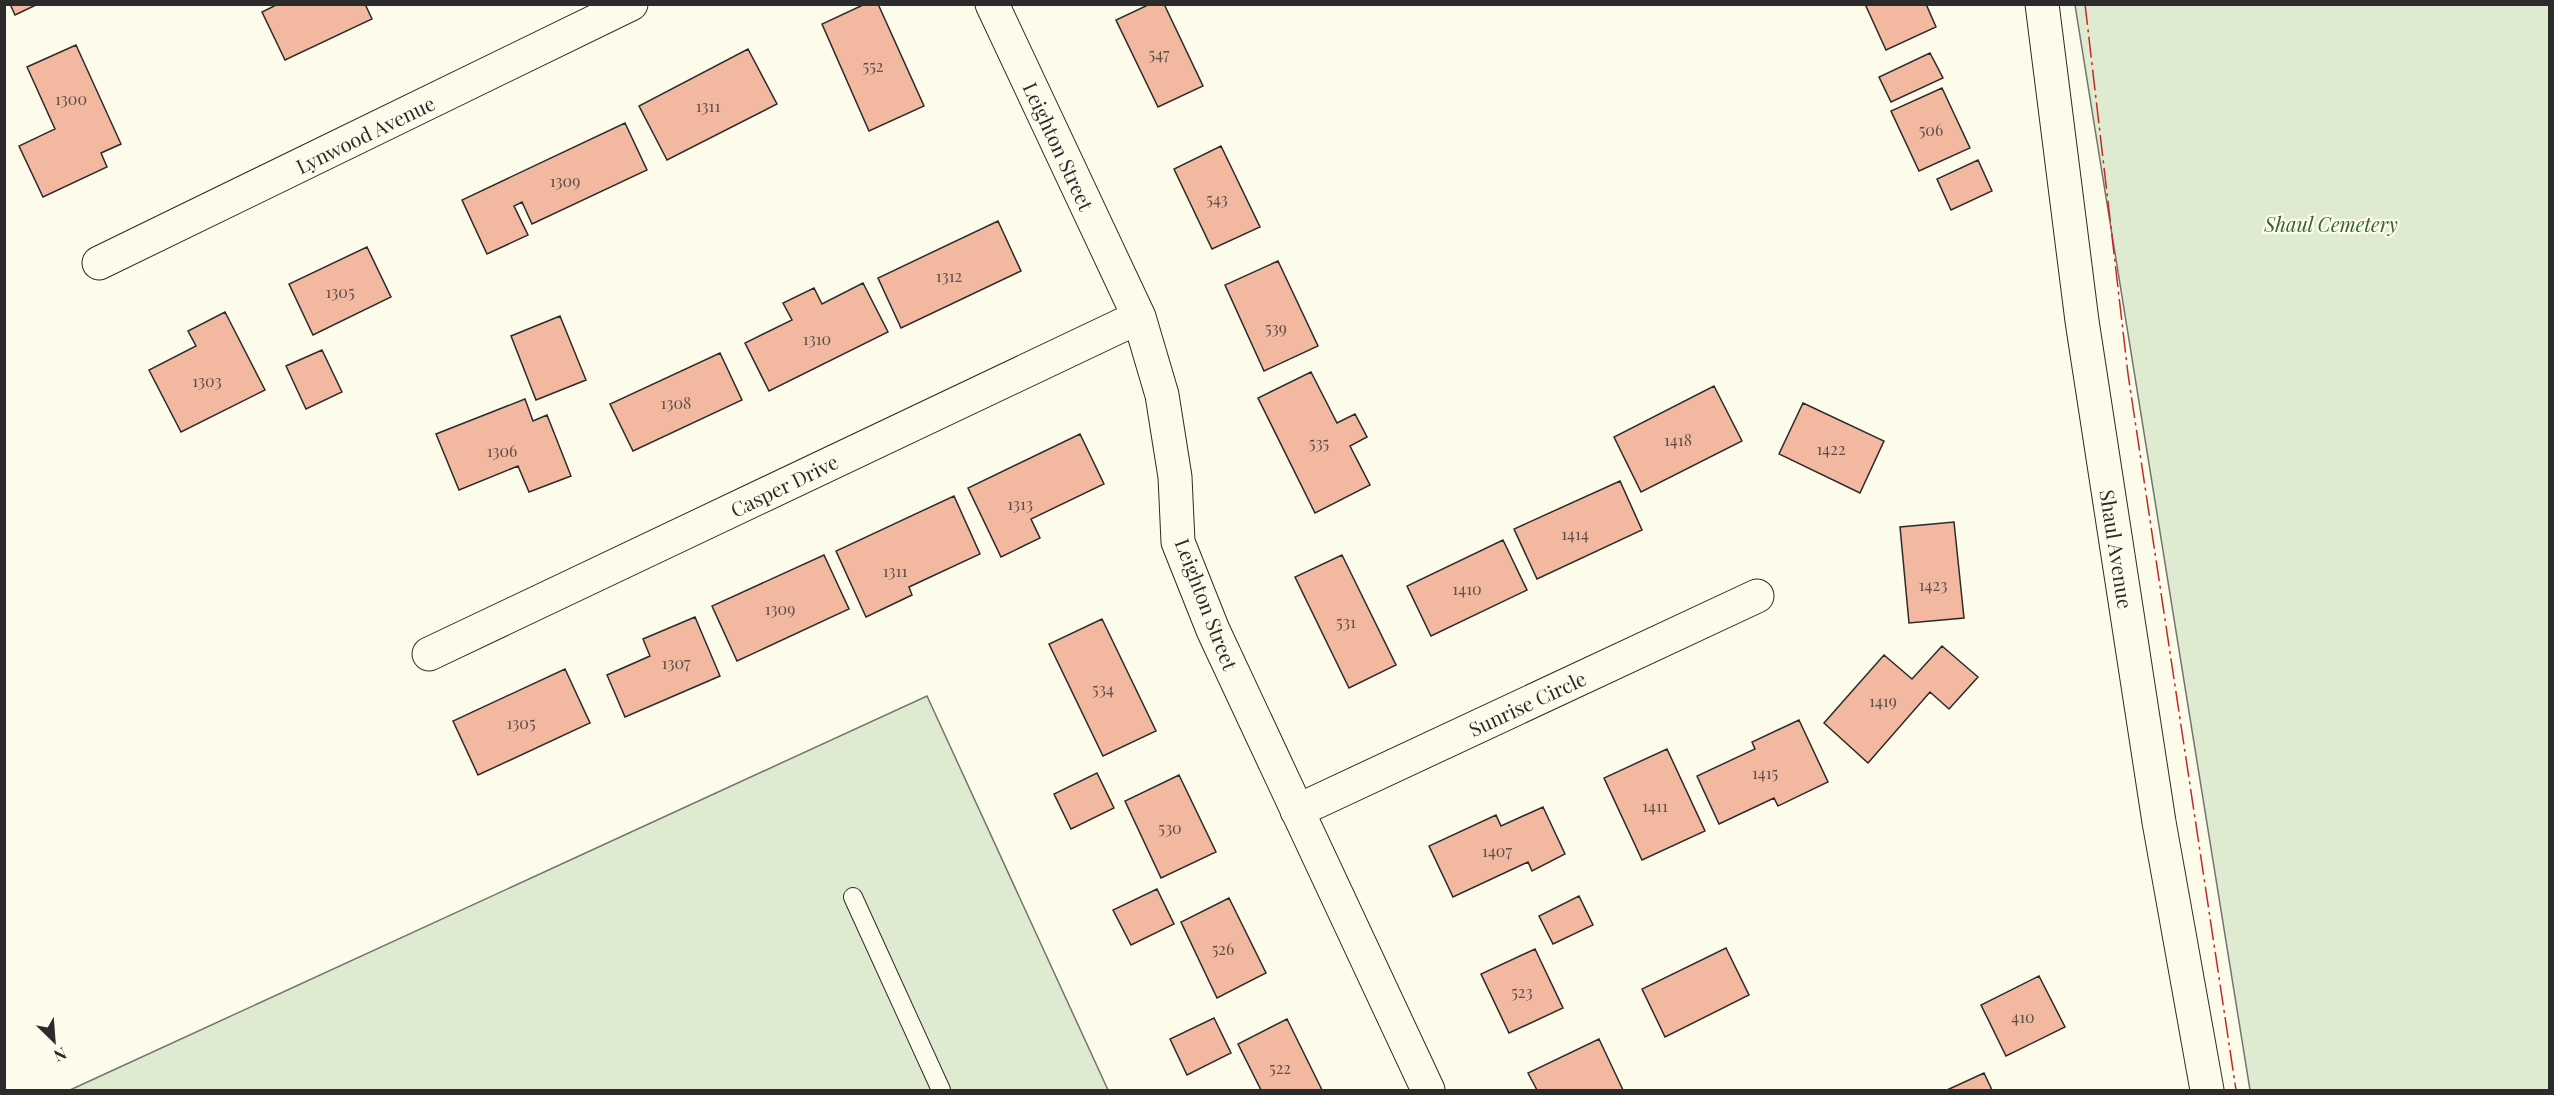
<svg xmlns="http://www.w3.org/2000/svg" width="2554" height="1095" viewBox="0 0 2554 1095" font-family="'Playfair Display',serif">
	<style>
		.green { fill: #deebd1; stroke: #74746e; stroke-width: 1.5 }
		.building { fill: #f2b8a0; stroke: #2b2b2b; stroke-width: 1.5 }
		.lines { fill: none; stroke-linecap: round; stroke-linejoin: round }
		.service-casing { stroke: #2b2b2b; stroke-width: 20 }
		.minor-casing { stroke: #2b2b2b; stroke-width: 35 }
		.secondary-casing { stroke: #2b2b2b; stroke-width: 35 }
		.service { stroke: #fdfbea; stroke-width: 18 }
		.minor { stroke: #fdfbea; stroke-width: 33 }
		.secondary { stroke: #fdfbea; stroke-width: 33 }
		.power { stroke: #c62828; stroke-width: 1.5; stroke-dasharray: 21 4.5 3 4.5; stroke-linecap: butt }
		.labels { text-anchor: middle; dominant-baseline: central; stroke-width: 4.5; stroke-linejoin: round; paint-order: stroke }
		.number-label { font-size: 16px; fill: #5d4e48 }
		.street-label { font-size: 20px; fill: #2b2b2b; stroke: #fdfbea }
		.park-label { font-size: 20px; font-style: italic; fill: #34623c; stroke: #fdfbea }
	</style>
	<rect width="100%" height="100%" fill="#fdfbea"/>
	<path class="green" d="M2075,5H2549V1090H2250Z
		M927,696L1108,1090H70Z"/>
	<path class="building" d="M10,4H38L15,15Z
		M278,4H365L372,19L285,60L262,12Z
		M865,4H878L924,106L869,131L822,24Z
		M1150,4H1164L1203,86L1158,107L1116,20Z
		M1865,4H1926L1936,27L1886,50Z
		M76,45L121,144L101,153L107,167L43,197L19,146L55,129L27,67Z
		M748,49L777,104L667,160L639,106Z
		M1930,53L1943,78L1891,102L1879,77Z
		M1942,88L1970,148L1919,171L1891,111Z
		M625,123L647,170L532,224L522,202L514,206L528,235L487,254L462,200Z
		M1221,146L1260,227L1212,249L1174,169Z
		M1978,160L1992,191L1951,210L1937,179Z
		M998,221L1021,271L901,328L878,278Z
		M367,247L391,297L313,335L289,284Z
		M1278,261L1318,346L1264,371L1225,285Z
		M863,283L888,332L769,391L745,343L792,320L783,303L814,288L822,304Z
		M225,312L265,390L181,432L149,370L196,346L188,331Z
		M560,316L586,380L536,400L511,336Z
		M322,350L342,392L306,409L286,366Z
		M720,353L742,400L633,451L610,404Z
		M1311,372L1337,423L1355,414L1367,437L1350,446L1370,485L1315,513L1258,398Z
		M1714,386L1742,441L1641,492L1614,437Z
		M525,399L533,421L547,415L571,476L529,492L518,466L459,490L436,434Z
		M1803,403L1884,441L1860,493L1779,454Z
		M1080,434L1104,484L1031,519L1040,538L1001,557L968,488Z
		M1620,481L1642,530L1537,579L1514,529Z
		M954,496L980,554L909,587L912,595L866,617L836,551Z
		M1954,522L1964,618L1909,623L1900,527Z
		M1503,540L1527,590L1431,636L1407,586Z
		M824,555L849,609L737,661L712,606Z
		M1342,555L1396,665L1349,688L1295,577Z
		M695,617L720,676L625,717L607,675L650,656L643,639Z
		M1102,619L1156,731L1103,756L1049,644Z
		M1942,646L1978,677L1949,709L1930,692L1868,763L1824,723L1884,655L1912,679Z
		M565,669L590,723L478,775L453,721Z
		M1799,720L1828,782L1778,806L1774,798L1719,824L1697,776L1755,749L1752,742Z
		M1667,749L1705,831L1642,860L1604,778Z
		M1097,773L1114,808L1071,829L1054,794Z
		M1179,775L1216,852L1161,878L1125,801Z
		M1543,807L1565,854L1532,871L1528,862L1453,897L1429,846L1496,815L1501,826Z
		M1157,889L1174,924L1131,945L1113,910Z
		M1579,896L1593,925L1553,944L1539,916Z
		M1229,898L1266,973L1217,998L1181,922Z
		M1726,948L1749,995L1665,1037L1642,989Z
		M1535,949L1563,1008L1509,1033L1481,974Z
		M2039,976L2065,1027L2006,1056L1981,1005Z
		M1214,1018L1231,1053L1187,1075L1170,1039Z
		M1287,1019L1322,1090H1261L1238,1044Z
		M1599,1039L1623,1090H1537L1528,1073Z
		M1984,1073L1992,1090H1947Z"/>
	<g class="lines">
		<g class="service-casing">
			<path id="service" d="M853,897L941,1090"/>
		</g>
		<g class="minor-casing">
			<path id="minor" d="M992,4L1139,317L1162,395L1175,477L1178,542L1213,630L1428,1090
				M99,263L631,4
				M429,654L1139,317
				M1297,811L1757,596"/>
		</g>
		<g class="secondary-casing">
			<path id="secondary" d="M2042,4L2082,321L2159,822L2207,1090"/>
		</g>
		<use href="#service" class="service"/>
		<use href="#minor" class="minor"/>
		<use href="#secondary" class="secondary"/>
		<path class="power" d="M2085,4L2128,374L2236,1090"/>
	</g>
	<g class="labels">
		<g class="number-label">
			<text x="1159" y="53">547</text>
			<text x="873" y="65">552</text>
			<text x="71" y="98">1300</text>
			<text x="708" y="105">1311</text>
			<text x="1931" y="129">506</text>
			<text x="565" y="180">1309</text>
			<text x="1217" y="198">543</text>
			<text x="949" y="275">1312</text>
			<text x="340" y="291">1305</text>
			<text x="1276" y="327">539</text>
			<text x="817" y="338">1310</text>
			<text x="207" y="380">1303</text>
			<text x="676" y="402">1308</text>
			<text x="1678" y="439">1418</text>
			<text x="1319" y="442">535</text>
			<text x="1831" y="448">1422</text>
			<text x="502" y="450">1306</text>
			<text x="1020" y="503">1313</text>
			<text x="1575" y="533">1414</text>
			<text x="895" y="570">1311</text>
			<text x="1933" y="584">1423</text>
			<text x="1467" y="588">1410</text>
			<text x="780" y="608">1309</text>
			<text x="1346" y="621">531</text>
			<text x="676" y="662">1307</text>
			<text x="1103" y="688">534</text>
			<text x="1883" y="700">1419</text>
			<text x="521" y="722">1305</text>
			<text x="1765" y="772">1415</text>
			<text x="1655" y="805">1411</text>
			<text x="1170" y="827">530</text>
			<text x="1497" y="850">1407</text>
			<text x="1223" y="948">526</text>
			<text x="1522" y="991">523</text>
			<text x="2023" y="1016">410</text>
			<text x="1280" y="1067">522</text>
		</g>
		<g class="street-label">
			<text transform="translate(365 134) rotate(-26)">Lynwood Avenue</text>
			<text transform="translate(1059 146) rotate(65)">Leighton Street</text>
			<text transform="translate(784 485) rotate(-26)">Casper Drive</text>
			<text transform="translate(2117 549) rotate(81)">Shaul Avenue</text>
			<text transform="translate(1207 604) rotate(69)">Leighton Street</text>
			<text transform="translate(1527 703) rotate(-25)">Sunrise Circle</text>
		</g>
		<g class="park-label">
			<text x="2331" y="223">Shaul Cemetery</text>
		</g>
	</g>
	<rect width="2554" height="1095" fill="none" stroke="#2b2b2b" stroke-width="12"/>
	<g transform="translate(54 1041) rotate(155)" stroke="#fdfbea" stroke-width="4.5" paint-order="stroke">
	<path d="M0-4.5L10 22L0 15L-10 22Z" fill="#2b2b2b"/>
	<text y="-9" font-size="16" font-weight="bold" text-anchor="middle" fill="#2b2b2b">N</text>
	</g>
</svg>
